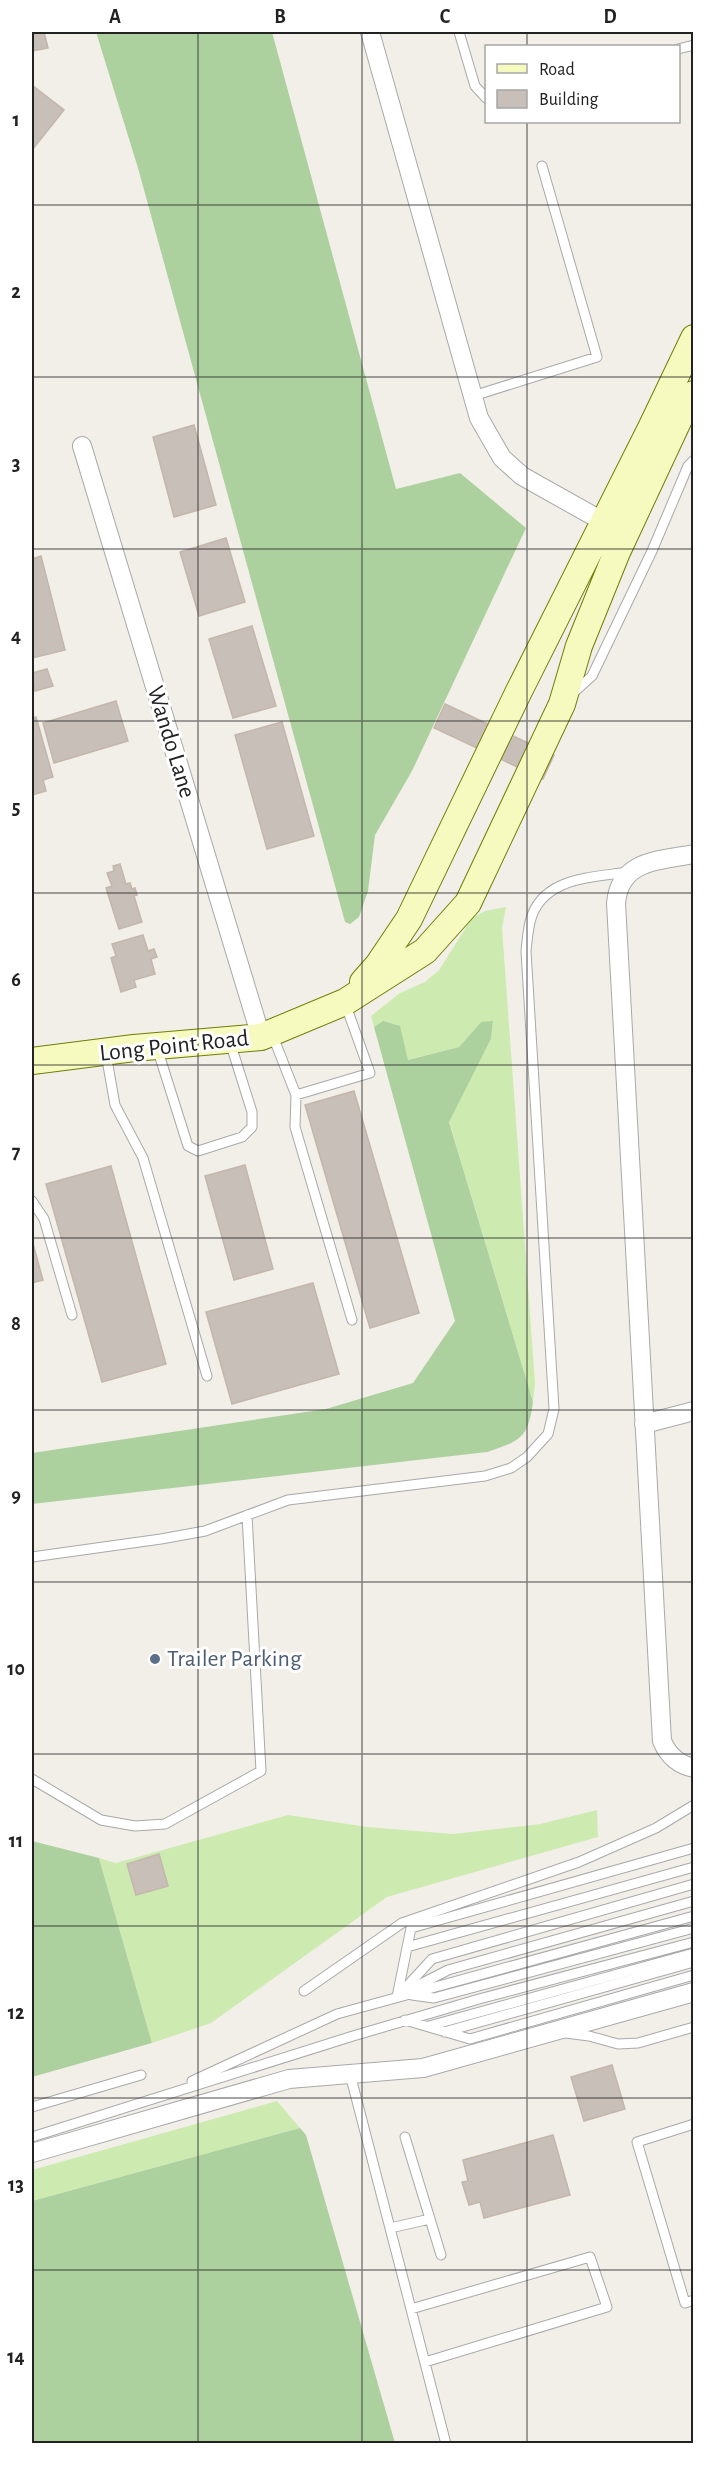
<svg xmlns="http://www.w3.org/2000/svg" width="725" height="2475" viewBox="0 0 725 2475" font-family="'Alegreya Sans',sans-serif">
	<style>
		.grass { fill: #cdebb0 }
		.forest { fill: #add19e }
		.building { fill: #c7bfb8; stroke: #c4b6ab; stroke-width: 1.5 }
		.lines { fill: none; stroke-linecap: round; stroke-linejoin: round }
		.lane-casing { stroke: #a9a9a9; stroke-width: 11 }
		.street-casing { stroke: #a9a9a9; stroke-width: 20 }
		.secondary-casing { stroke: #707d05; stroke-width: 28 }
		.lane { stroke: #fff; stroke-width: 9 }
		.street { stroke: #fff; stroke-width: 18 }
		.secondary { stroke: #f7fabf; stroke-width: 26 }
		.grid { fill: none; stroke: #222; stroke-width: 1.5; stroke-opacity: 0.55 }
		.service-dot { fill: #5c6f8a; stroke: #fff; stroke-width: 2 }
		.labels { text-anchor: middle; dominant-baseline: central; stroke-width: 6; stroke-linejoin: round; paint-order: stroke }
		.street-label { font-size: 24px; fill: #222; stroke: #fff }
		.service-label { font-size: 24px; fill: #4e5e75; stroke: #fff; text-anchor: start }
		.neatline { fill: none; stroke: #222; stroke-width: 2 }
		.grid-label { font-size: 20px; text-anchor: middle; font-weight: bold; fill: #222 }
	</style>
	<rect width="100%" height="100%" fill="#f2efe9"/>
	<path class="grass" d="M506,907L502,928L535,1383L533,1402L449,1121L491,1039L493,1022H481L459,1047L407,1060L383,1021L374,1027L371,1016L400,993L425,982L439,970L472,918L485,911Z
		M597,1810L598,1837L387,1897L211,2023L152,2043L99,1858L116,1863L288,1815L367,1827L453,1834L540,1824Z
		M277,2101L300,2128L32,2201V2170Z"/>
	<path class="forest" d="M96,32H272L396,489L460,473L526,528L412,771L375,835L368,891L359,917L350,924L345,922L138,168Z
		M383,1021L400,1026L408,1060L459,1047L481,1022L493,1021L491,1039L449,1122L533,1402C528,1439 520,1441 487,1452L32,1504V1453L326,1409L413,1383L455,1321L374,1027Z
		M32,1841L99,1858L152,2043L32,2077Z
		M300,2128L306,2135L395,2443H32V2201Z"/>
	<path class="building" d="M32,32H44L48,48L32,51Z
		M32,85L64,110L33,149L32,148Z
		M194,425L216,505L174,517L153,437Z
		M226,538L245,602L199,616L180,552Z
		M41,556L65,650L32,658V559Z
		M252,626L276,706L233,718L209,639Z
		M47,669L53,686L35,691L32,673Z
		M116,701L128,741L54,763L43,723Z
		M445,704L554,755L543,779L434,728Z
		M36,717L53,777L43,780L46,791L32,795V718Z
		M282,722L314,836L267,849L235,735Z
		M120,864L126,884L130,883L132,889L135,888L137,895L134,896L142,922L119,929L106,888L112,886L107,873L114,871L113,866Z
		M143,935L148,951L154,949L157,957L151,959L155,974L134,980L136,987L121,992L111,958L116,956L112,944Z
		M354,1091L419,1313L370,1328L305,1105Z
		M245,1165L273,1269L234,1280L205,1176Z
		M111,1166L166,1364L102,1382L46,1184Z
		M32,1240L43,1280L32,1283Z
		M313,1283L339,1374L232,1404L206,1312Z
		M159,1854L168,1886L136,1895L127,1864Z
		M612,2065L625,2109L584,2121L571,2077Z
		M553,2135L570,2195L484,2218L480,2202L469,2205L462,2182L468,2181L463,2160Z"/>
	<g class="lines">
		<g class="lane-casing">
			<path id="lane" d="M459,32L475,86L486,98
				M678,49L694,45
				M473,396L597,357L542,166
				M572,694L592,676L652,551L688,466L694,460
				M272,1034L296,1095L370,1073L345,1003
				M157,1048L188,1146L198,1151L242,1137L252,1127V1112L230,1042
				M106,1054L115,1105L143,1158L207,1376
				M296,1095L295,1127L352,1320
				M32,1201L44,1219L72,1315
				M32,1557L161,1539L205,1531L288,1500L485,1476L511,1468L527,1457L548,1434L554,1409L526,951C527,941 528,931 530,922C541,877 591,878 628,872
				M32,1779L101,1820L135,1826L165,1824L261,1771L247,1515
				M407,1947L694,1867
				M415,1987L448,1970L694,1901
				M304,1991L402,1923L579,1862L656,1828L694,1805
				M399,1995L432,1959L694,1884
				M412,1995L434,1998L694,1928
				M397,1997L411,1928L694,1848
				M405,2020L470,2039L694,1975
				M429,2026L694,1953
				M444,2032L694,1962
				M566,2033L589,2036L618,2044L638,2043L694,2027
				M350,2074L446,2444
				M192,2081L337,2014L694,1916
				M32,2107L141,2075
				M694,2124L637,2142L685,2303L694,2300
				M32,2137L353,2036L479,1999L694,1942
				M405,2137L441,2255
				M390,2228L430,2219
				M411,2309L590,2257L607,2307L425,2362"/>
		</g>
		<g class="street-casing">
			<path id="street" d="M370,32L479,418L502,458L522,476L604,522
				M82,446L261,1037
				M694,854C658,861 620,860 616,903L662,1741C668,1755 679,1765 694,1768
				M644,1424L694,1411
				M32,2153L289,2079L423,2068L694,1992"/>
		</g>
		<g class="secondary-casing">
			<path id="secondary" d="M363,982L378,965L409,919L519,691L651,428L694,338
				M32,1061L134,1048L261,1037L345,1002L425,951L468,903L562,704L579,646L617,552L687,402L694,394"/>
		</g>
		<use href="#lane" class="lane"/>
		<use href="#street" class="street"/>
		<use href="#secondary" class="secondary"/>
	</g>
	<path class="grid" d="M198,32V2444M362,32V2444M527,32V46M527,122V2444M32,205H694M32,377H694M32,549H694M32,721H694M32,893H694M32,1065H694M32,1238H694M32,1410H694M32,1582H694M32,1754H694M32,1926H694M32,2098H694M32,2270H694"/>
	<circle class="service-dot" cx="155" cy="1659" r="6"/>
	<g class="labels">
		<g class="street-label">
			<text transform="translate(171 742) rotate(73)">Wando Lane</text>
			<text transform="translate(174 1046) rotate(-6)">Long Point Road</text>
		</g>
		<g class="service-label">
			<text x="167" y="1659">Trailer Parking</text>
		</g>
	</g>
	<rect width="725" height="2475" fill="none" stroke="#ffffff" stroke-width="66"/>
	<rect x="485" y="45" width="195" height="78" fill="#ffffff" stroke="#a7a7a7" stroke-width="1.5"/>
	<rect x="497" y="64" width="30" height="9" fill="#f7fabf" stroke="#a7a7a7" stroke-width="1.5"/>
	<text x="539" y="75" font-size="18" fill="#222222">Road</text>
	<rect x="497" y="90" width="30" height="18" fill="#c7bfb8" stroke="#a7a7a7" stroke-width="1.5"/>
	<text x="539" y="105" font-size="18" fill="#222222">Building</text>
	<rect x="33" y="33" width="659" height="2409" class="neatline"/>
	<g class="grid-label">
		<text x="115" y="23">A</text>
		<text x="280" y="23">B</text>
		<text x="445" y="23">C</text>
		<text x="610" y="23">D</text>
		<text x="16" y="126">1</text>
		<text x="16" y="298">2</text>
		<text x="16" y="470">3</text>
		<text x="16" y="642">4</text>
		<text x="16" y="814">5</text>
		<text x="16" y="986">6</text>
		<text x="16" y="1158">7</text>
		<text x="16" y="1330">8</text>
		<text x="16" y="1502">9</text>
		<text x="16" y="1675">10</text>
		<text x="16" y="1847">11</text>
		<text x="16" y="2019">12</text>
		<text x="16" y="2191">13</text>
		<text x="16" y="2363">14</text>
	</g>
</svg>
